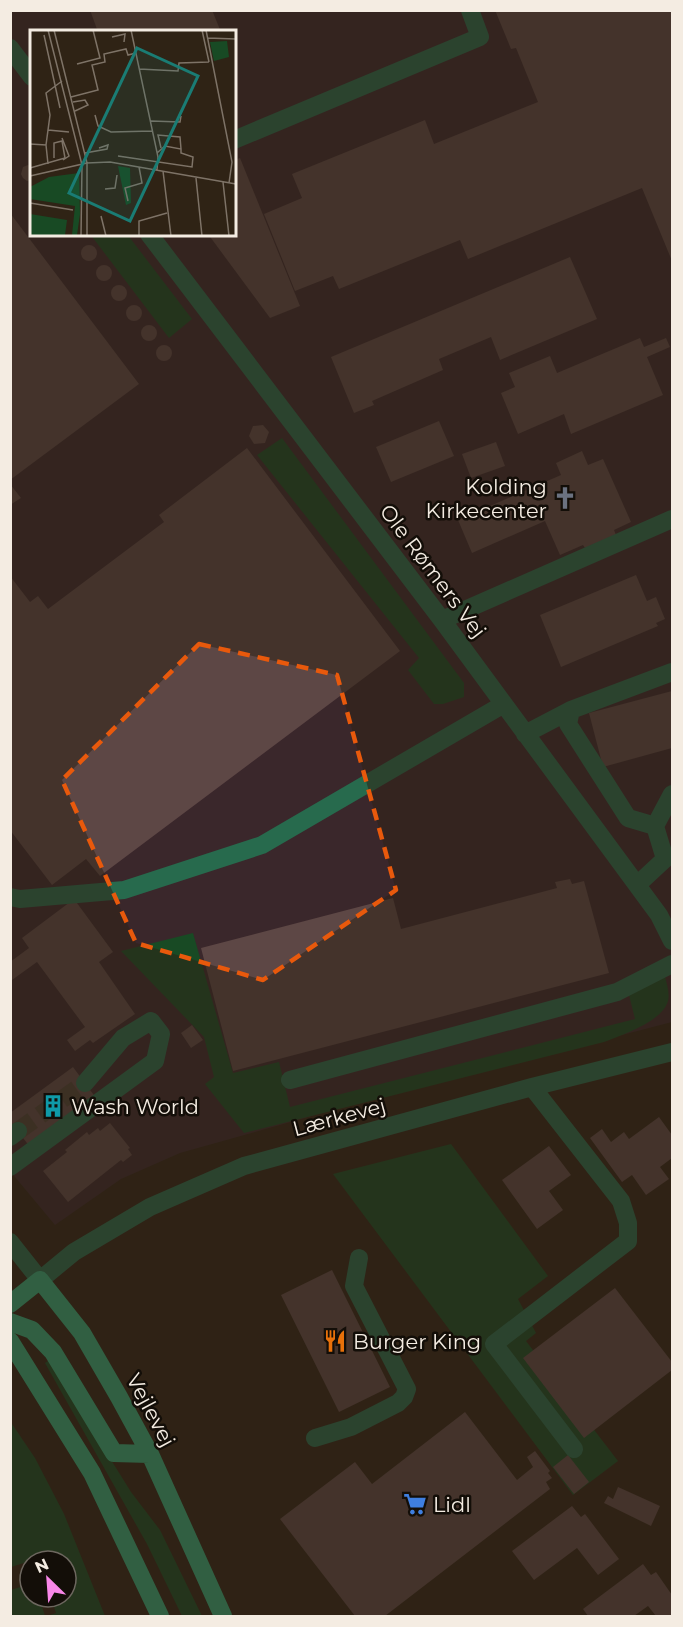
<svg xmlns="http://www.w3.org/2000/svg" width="683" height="1627" viewBox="0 0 683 1627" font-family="Montserrat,sans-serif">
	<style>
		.industrial { fill: #3a272b; fill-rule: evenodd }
		.green { fill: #184a24 }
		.building { fill: #5d4745 }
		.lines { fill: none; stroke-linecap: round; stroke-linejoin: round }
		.minor-tunnel { stroke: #4d4134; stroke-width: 18; stroke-dasharray: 18 9; stroke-linecap: butt }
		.minor { stroke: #276a4d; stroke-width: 18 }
		.major { stroke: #33a978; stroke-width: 18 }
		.marked { fill: none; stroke: #e8590c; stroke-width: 4.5; stroke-dasharray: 12 8; stroke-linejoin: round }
		.labels { text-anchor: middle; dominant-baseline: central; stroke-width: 5; stroke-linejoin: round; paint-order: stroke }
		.poi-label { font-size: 21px; fill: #f4ece2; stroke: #130e08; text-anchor: start }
		.street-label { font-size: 21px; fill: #f4ece2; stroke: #130e08 }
		.inset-road { fill: none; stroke: #7e7367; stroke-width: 1.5 }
		.view { fill: #1a7c74; fill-opacity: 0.15; stroke: #1a7c74; stroke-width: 3 }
		.inset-edge { fill: none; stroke: #f4ece2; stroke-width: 3 }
	</style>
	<rect width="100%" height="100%" fill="#2f2315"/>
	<path class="industrial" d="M10,11H672V1022L326,1112L180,1153L121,1179L55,1225L10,1171ZM32,32H234V234H32Z"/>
	<path class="green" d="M90,234H127L192,319L169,338Z
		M282,438L464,683V697L443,704H434L408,670L419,658L257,455Z
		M193,933L233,1073L279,1062L290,1107L635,1019L629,995L665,977C667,984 670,994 668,1001C662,1022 622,1035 604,1042L244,1133L205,1084L214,1077L204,1037L121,951Z
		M451,1144L548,1276L518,1299L536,1333L526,1341L618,1461L573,1495L333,1174Z
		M49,1360L131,1492L160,1530L202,1616H182L147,1544L45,1363Z
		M10,1421L35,1458L64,1514L105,1616H47L56,1613L51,1597H66V1561H30L11,1567Z
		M30,1584V1597H39L45,1616H11V1590Z"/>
	<path class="building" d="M90,10H212L221,32H98Z
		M495,10H672V261L642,188L468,259L460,240L339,289L333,276L295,291L264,214L302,198L292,174L425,120L434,144L538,102L516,48L511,49Z
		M240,158L300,306L270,318L208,234H234V160Z
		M28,165L32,166V180L27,181L23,178L21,174L23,167Z
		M10,213L139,384L10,480Z
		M81 253a8 8 0 1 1 16 0a8 8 0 1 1-16 0Z
		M570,257L597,319L500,360L491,337L439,359L443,370L372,401L374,405L354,413L331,357Z
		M96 273a8 8 0 1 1 16 0a8 8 0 1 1-16 0Z
		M111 293a8 8 0 1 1 16 0a8 8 0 1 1-16 0Z
		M126 313a8 8 0 1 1 16 0a8 8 0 1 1-16 0Z
		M141 333a8 8 0 1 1 16 0a8 8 0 1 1-16 0Z
		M640,338L644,347L666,338L670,347L647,357L663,395L571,434L564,414L518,434L501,393L515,387L509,373L550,356L557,373Z
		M156 353a8 8 0 1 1 16 0a8 8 0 1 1-16 0Z
		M439,421L454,456L391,482L376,447Z
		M263,425L269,432L265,443L254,444L249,436L253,426Z
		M496,442L505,466L471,478L462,454Z
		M247,448L400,651L100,876L86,859L52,885L10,830V576L30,602L38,596L48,609L164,522L159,515Z
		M582,451L588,465L603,459L631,522L614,530L616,535L585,548L583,545L560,555L545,521L472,553L458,520L561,475L556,463Z
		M10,484L21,498L10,505Z
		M636,575L647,601L656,597L665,619L656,623L658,626L561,667L540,615Z
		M672,691V748L603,767L589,713Z
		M570,879L572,884L584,881L609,973L233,1071L201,948L393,898L401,929L557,888L555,882Z
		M74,899L113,952L99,962L135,1014L93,1043L90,1040L75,1051L67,1040L85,1027L37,962L12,980L10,978V962L29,948L22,938Z
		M192,1025L203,1040L191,1048L181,1033Z
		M73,1067L96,1098L30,1147L10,1121V1113Z
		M659,1117L672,1135V1158L660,1167L669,1179L646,1195L632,1175L622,1182L590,1138L602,1129L611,1142L624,1132L629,1139Z
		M110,1123L130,1148L128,1149L132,1155L123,1162L121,1160L68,1202L43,1171L67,1152L65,1150L87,1132L89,1135L98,1128L100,1131Z
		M549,1146L571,1175L549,1191L563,1210L537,1229L502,1180Z
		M332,1270L390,1387L339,1412L281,1295Z
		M615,1288L672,1362V1370L584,1438L523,1358Z
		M465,1412L517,1480L533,1467L527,1457L535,1451L550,1471L548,1473L552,1478L546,1482L550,1489L385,1616H355L280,1519L355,1462L372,1484Z
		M568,1455L589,1482L574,1494L553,1467Z
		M618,1487L660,1506L651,1526L604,1503L608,1496L613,1499Z
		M572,1506L581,1517L585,1514L619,1559L598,1575L577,1548L534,1580L512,1551Z
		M643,1564L651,1575L656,1572L672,1595V1616H656L648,1606L634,1616H588L583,1609Z"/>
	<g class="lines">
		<path class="minor-tunnel" d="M18,1131L85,1083"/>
		<path class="minor" d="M10,48L32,77
			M234,140L480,37L470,10
			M149,234L442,620L659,915L672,941
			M442,620L672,519
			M525,734L571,710
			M655,826L628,818L568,724L571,710L672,672
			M637,885L665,859L655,826L672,794
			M10,897L20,899L124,890L262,845L504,704
			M290,1080L617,992L672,964
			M532,1087L621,1201L628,1223V1241L494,1344L574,1449
			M10,1137L18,1131
			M10,1167L155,1061L161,1034L151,1021L123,1038L85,1083
			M10,1242L40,1280L74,1252L150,1207L244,1166L532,1087L672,1052
			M315,1438L351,1427L398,1403L404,1397L407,1389L354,1286L359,1258"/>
		<path class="major" d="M10,1304L40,1280L82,1333L119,1397L150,1454L223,1616
			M10,1322L32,1330L53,1352L114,1453L150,1454
			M10,1341L92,1473L160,1616"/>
	</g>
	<path d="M0 0H683V1627H0ZM199,644L337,675L396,890L263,980L136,943L62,780Z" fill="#2f2315" fill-opacity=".55" fill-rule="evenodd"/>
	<path class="marked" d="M199,644L337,675L396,890L263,980L136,943L62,780Z"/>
	<defs>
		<g id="church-bare" transform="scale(1.8)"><path d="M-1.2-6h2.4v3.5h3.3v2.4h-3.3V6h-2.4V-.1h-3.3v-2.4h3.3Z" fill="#6b7280" stroke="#130e08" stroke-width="2.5" paint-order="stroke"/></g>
		<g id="building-bare" transform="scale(1.8)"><path d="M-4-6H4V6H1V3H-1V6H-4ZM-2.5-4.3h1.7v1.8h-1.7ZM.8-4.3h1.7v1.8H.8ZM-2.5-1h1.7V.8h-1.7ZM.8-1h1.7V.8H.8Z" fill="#0f9aa8" stroke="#130e08" stroke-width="2.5" paint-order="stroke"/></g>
		<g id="restaurant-bare" transform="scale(1.8)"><path d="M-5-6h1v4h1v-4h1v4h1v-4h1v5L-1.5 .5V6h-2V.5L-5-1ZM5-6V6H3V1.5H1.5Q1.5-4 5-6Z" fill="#e8710a" stroke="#130e08" stroke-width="2.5" paint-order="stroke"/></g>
		<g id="supermarket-bare" transform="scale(1.8)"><path d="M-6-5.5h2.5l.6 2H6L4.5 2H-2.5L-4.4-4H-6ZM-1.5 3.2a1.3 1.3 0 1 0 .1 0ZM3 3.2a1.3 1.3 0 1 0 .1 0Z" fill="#3f7fe0" stroke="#130e08" stroke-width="2.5" paint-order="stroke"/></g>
	</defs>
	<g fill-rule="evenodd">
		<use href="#church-bare" x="565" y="498"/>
		<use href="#building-bare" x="53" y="1106"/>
		<use href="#restaurant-bare" x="335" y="1341"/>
		<use href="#supermarket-bare" x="415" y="1504"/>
	</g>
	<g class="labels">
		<g class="poi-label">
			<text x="547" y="486" text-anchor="end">Kolding<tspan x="547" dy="24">Kirkecenter</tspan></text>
			<text x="71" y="1106">Wash World</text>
			<text x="353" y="1341">Burger King</text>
			<text x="433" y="1504">Lidl</text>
		</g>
		<g class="street-label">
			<text transform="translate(433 571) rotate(53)">Ole Rømers Vej</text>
			<text transform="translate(339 1117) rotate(-15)">Lærkevej</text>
			<text transform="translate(151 1410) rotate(62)">Vejlevej</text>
		</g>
	</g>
	<g transform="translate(30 30)">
		<rect width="206" height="206" fill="#2f2315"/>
		<path d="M197,11L199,27L184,31L180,12ZM88,136L100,138L101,173L96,175ZM49,143L50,184L47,205H42L45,176L0,169V157L19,147ZM0,184L37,190L35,205H0Z" fill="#184a24"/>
		<path class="inset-road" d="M18,0L52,135M24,0L57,133L80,132L206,154M101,0L128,127L127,140M172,0L179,32M176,0L202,132L199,153M14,5L30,78M82,7L95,4L94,12M177,8L206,9M47,34L70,28L63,0M109,39L148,41L149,33L179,32M41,67L68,60L62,35L75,32L74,24L96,19L98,25L106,23M43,72L55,70L58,75L45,81M65,85L68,96L81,102L123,101M121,91L150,92L151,86M18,100L39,102M32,108L39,126L33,130M0,114L16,115L20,85L16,63L32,51M16,115L18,134M131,118L128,105L150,107L151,119M55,123L77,119L78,115L69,118M88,126L162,137L163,127L151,123V119L135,116L127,123M0,138L35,128L32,111L24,113V128M133,141L141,206M0,146L57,133V206M166,148L172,206M193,152L199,206M75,159L85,158L87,145M98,171L95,158L112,153L109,137M0,173L43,180M71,186L76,206M51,206L52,135M109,206V191L137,183"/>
		<path class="view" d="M107,18L168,46L100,191L39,163Z"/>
		<rect width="206" height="206" class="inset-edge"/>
	</g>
	<rect width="683" height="1627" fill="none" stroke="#f4ece2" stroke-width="24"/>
	<g transform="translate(48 1579) rotate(335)"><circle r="28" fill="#130e08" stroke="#6d675f" stroke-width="1.5"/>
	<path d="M0-4.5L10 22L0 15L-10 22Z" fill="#f987e9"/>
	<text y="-9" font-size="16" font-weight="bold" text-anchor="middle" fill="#f4ece2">N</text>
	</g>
</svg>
